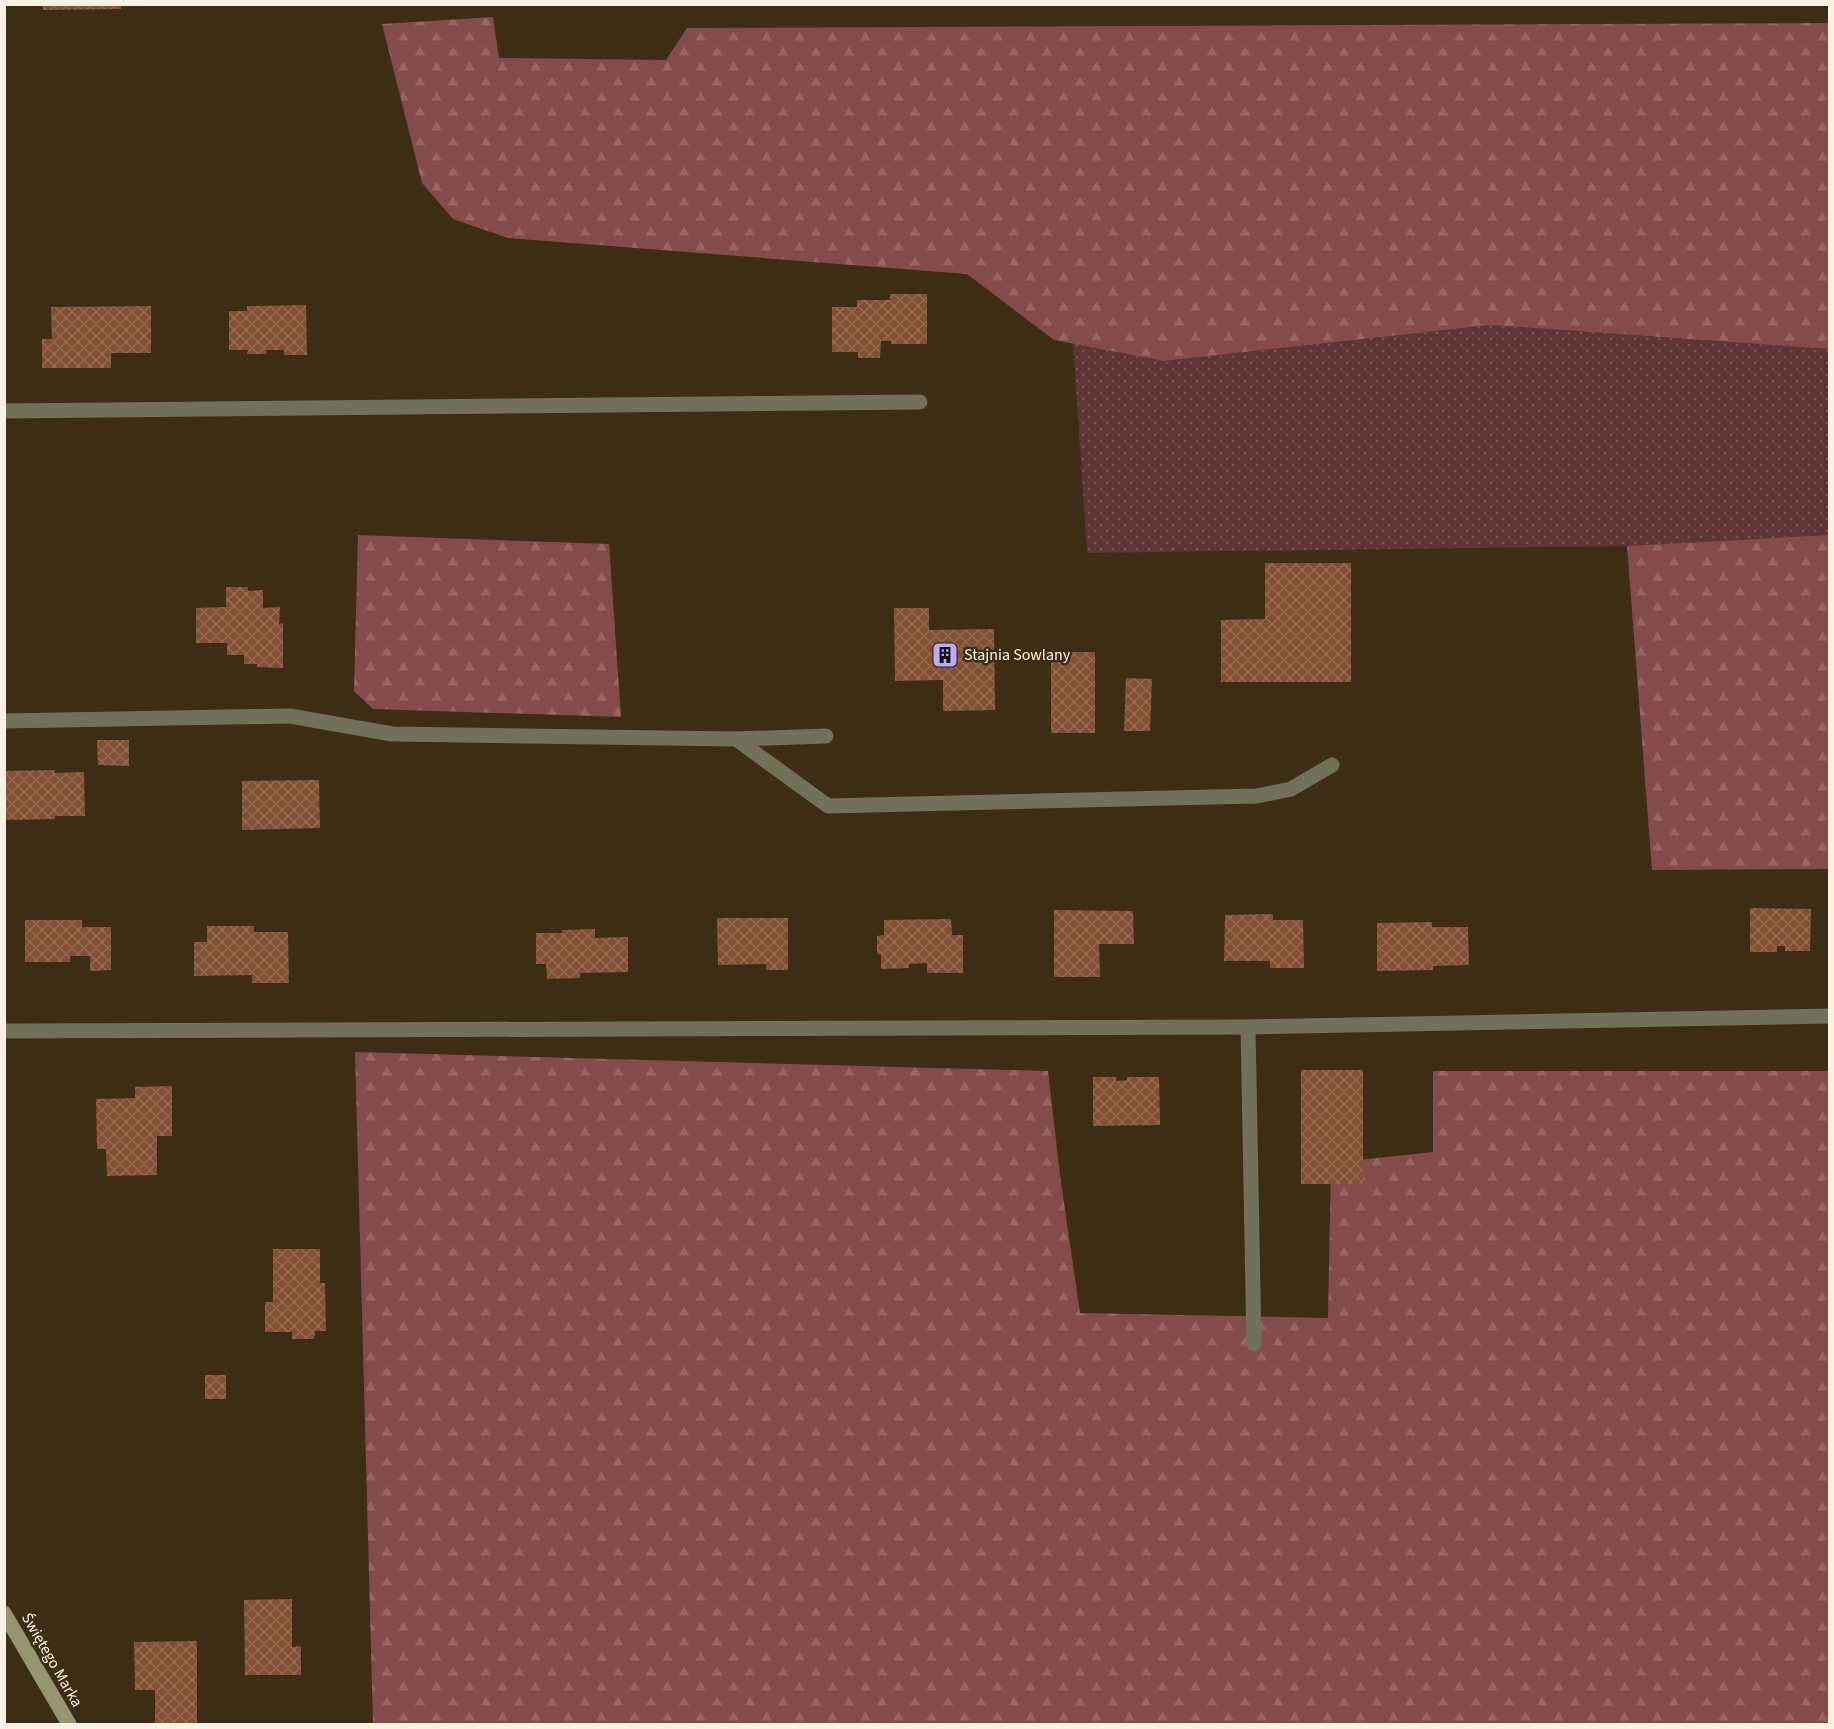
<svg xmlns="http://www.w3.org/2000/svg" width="1834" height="1729" viewBox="0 0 1834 1729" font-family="'Source Sans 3',sans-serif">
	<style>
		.grass { fill: url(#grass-dots) }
		.forest { fill: url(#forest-firs) }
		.building { fill: url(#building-cross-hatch) }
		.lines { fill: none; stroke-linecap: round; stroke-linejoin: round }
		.lane { stroke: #717159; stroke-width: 15 }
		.street { stroke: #717159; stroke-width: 15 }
		.secondary { stroke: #95956f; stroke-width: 15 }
		.labels { text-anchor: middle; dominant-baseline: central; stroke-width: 5; stroke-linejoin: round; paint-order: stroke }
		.poi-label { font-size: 16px; fill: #fbf2e3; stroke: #3c2d14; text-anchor: start }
		.street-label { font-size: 16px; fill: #fbf2e3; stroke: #3c2d14 }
	</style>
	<defs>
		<pattern id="grass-dots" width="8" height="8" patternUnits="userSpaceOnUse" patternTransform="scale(1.5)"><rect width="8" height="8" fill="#5d3534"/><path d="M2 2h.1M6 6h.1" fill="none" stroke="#755351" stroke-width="1.8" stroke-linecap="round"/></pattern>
		<pattern id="forest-firs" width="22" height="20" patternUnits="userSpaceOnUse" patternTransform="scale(1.5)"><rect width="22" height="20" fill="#854b4a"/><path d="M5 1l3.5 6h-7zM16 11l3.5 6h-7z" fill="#976564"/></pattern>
		<pattern id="building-cross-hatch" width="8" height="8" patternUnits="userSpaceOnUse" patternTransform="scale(1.5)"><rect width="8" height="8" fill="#824f33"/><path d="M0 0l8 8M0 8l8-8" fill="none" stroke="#956950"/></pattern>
	</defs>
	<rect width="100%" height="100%" fill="#3c2d14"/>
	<path class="grass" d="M1491,325L1829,349V535L1627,546L1087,553L1073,343L1164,361Z"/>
	<path class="forest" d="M493,17L499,58L666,60L687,28L1829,23V349L1491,325L1164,361L1054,340L967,274L508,238L453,219L422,183L382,24Z
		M358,535L609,544L621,717L373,709L354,691Z
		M1829,535V869L1652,870L1627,546Z
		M355,1052L1048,1071L1060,1175L1080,1313L1328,1318L1331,1163L1433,1152V1071H1829V1724H373Z"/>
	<path class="building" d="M43,4H121V9L43,10Z
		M890,294H927V344H891V341H881L880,358H858V352H832V307H857V300H890Z
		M306,305L307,355H284V350H266L267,354H247L248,350H229V311H247V306Z
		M151,306V353H111V368H42V339H52L51,307Z
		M1265,563H1351V682H1221V620L1265,619Z
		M226,587H248V591L263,590V608L280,607L279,624L283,623V668L257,667V664H244V655H227V643H196V608L226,607Z
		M894,608H929V630L994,629L995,710L943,711V680L895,681Z
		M1051,652H1095V733H1051Z
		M1126,678L1152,679L1150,731H1124Z
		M97,740H129V766L98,765Z
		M55,770V773L84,772L85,816H55V819L4,820V771Z
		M319,780L320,828L242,830V781Z
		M1750,908L1811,909L1810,951H1785V946H1777V952H1750Z
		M1054,910L1133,911L1134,944H1099L1100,977H1054Z
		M1273,914V920H1303L1304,968H1270V961H1224L1225,915Z
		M717,918H788V970H766V964L718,965Z
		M951,919L952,935H963V973H927V963L909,964V968L881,969V954H877V936L884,935V920Z
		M25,920H82V927H111V970L90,971V956H70V962H25Z
		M1432,922V927H1468L1469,965L1433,966V970L1377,971V923Z
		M207,926H254V932H288L289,983H252V975L194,976V942H207Z
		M595,929V938L628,937V972L580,973V978L547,979L546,964H536V933H562V930Z
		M1301,1070H1363V1184H1301Z
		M1093,1077H1116V1081L1127,1080V1077H1159L1160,1125L1093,1126Z
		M172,1086V1136H157V1175L107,1176L106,1149H97L96,1099L135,1098V1087Z
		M273,1249H320V1283H325L326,1331H315L314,1339H292V1332H265V1302H273Z
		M205,1375H226V1399H205Z
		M292,1599V1647L301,1646V1675H245L244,1600Z
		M197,1641V1724H155V1690H135L134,1642Z"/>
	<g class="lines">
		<path class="lane" d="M736,739L828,806L1257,796L1291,789L1332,765
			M1248,1027L1254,1344"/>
		<path class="street" d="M4,411L920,402
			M4,721L290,716L392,734L736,739L826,736
			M4,1031L1248,1027L1830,1016"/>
		<path class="secondary" d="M4,1613L69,1724"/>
	</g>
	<defs>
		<g id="building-square" transform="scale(1.35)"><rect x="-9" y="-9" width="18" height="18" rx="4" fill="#bbaaf6" stroke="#3c2d14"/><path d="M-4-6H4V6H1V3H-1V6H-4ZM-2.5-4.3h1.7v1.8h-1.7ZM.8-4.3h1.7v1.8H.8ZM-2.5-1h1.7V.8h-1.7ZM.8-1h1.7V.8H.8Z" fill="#111"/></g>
	</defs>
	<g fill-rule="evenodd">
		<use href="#building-square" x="945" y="655"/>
	</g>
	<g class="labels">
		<g class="poi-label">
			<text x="964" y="655">Stajnia Sowlany</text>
		</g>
		<g class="street-label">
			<text transform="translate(52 1660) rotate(60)">Świętego Marka</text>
		</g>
	</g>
	<rect width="1834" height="1729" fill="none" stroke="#fbf2e3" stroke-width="12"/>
</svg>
